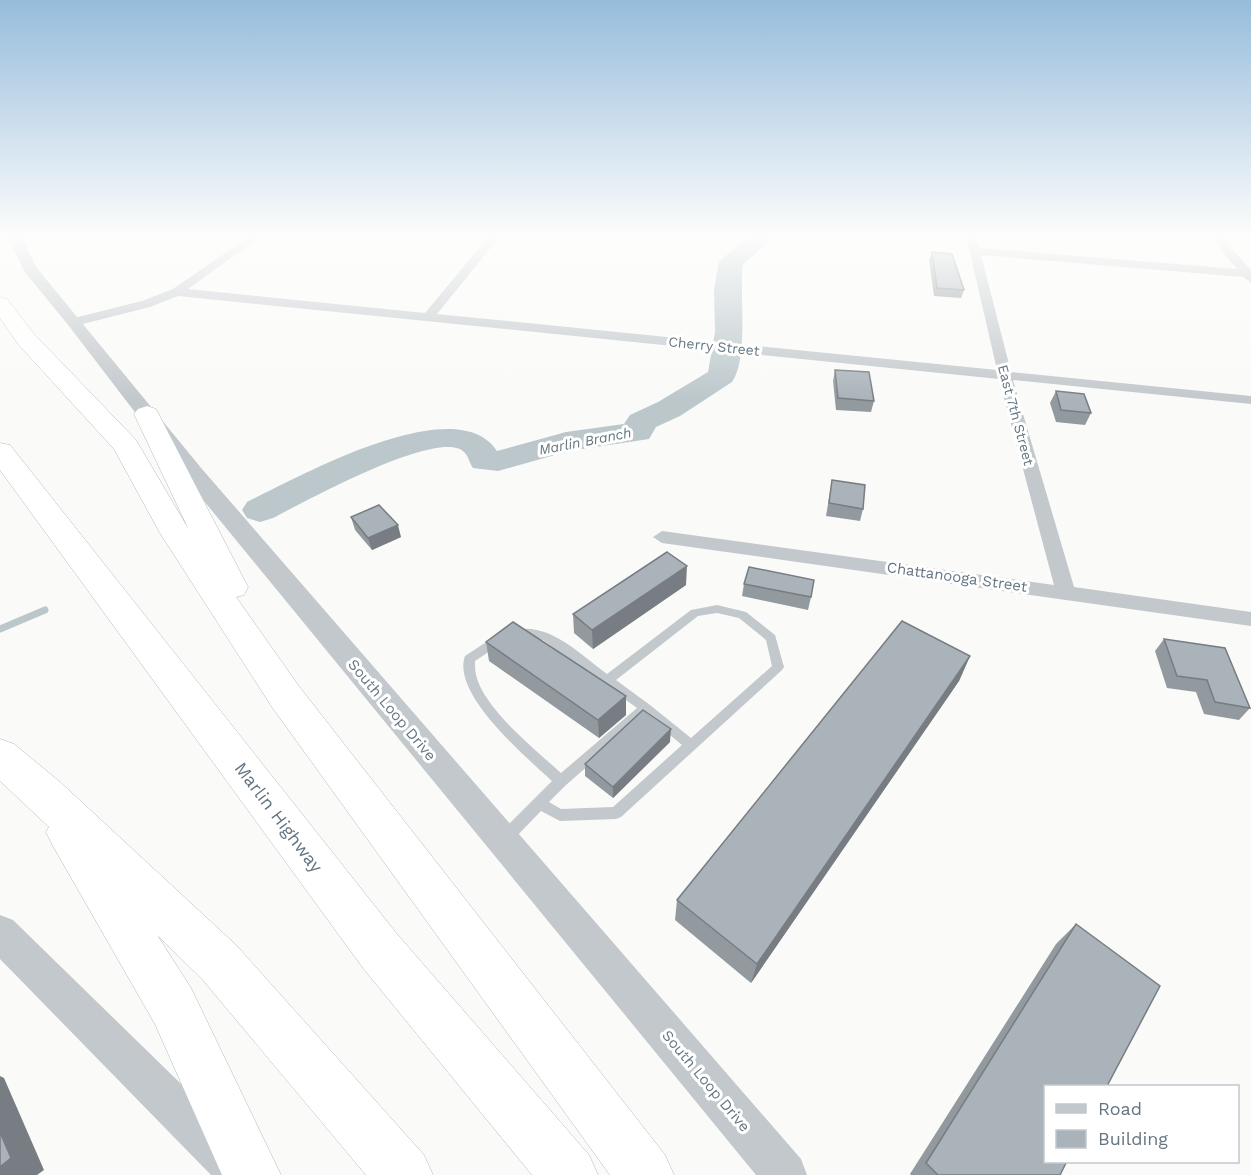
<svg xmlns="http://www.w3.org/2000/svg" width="1251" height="1175" viewBox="0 0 1251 1175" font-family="'Work Sans',sans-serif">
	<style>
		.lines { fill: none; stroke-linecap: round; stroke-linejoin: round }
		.stream { stroke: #bbc7cb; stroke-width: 7 }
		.river { fill: #bbc7cb; fill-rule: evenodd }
		.motorway-casing { stroke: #b4b9bd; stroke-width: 1 }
		.service { fill: #c3c8cc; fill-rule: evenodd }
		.minor { fill: #c3c8cc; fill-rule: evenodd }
		.tertiary { fill: #c3c8cc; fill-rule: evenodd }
		.motorway { fill: #fff; fill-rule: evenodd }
		.wall { fill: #929a9f }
		.shaded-wall { fill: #777d82 }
		.building { fill: #aab3b9; stroke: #777d82; stroke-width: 1.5 }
		.labels { text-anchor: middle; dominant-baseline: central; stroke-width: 6; stroke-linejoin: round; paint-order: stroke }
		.far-street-label { font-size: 14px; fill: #657683; stroke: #fff }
		.far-water-label { font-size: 14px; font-style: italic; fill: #60757c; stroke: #fff }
		.street-label { font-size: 15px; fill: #657683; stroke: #fff }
		.near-street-label { font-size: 18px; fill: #657683; stroke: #fff }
	</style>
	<rect width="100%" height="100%" fill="#fafaf8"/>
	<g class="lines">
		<path class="stream" d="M0,629L45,610"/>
		<path class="river" d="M752,235H778L743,264C739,294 749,358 732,382L680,416L656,427L649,439L569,451L498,471L473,468C470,464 468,455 464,452C439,427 301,504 273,518L260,522L247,518L242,510L247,502C297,478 456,388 497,451L566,432L624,424L630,415L658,402L708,372L715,332L714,290L719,261Z"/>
		<g class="motorway-casing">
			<path id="motorway" d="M0,297L7,299L34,334L136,440L189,530L134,414L138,409L147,406L156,409L248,587L244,595L236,597L298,685L665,1155L674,1175H610L272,707L160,533L114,449L18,344L0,318Z
				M0,443L10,445L397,934L589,1155L598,1175H532L363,968L0,470Z
				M0,739L14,744L60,782L236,945L424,1155L433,1175H366L202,979L157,935L191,988L281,1175H222L155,1024L53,846L46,832L49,827L0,781Z"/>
		</g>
		<path class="service" d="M717,605L746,612L775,635L784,667L782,670L621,817L616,819L560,821L541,811L510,843L505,844L500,843L498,838L500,833L552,781C527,758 451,694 465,656L494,637H502L504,640L502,643L475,661C475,665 475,671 476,675C484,709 535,749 561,773L637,708L543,640L526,636L515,638L511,637L509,634L511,631C548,620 579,654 607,674L691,610ZM717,613L739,618L766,640L772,666L691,738L650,705L616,680L698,616ZM646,715L682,745L613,807L561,809L549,802L566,785Z"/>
		<path class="minor" d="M251,235H263L188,289L425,313L490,235H501L437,314L997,370L966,235H976L980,248L1237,269L1209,235H1220L1251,270V283L1243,277L981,255L1011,372L1251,396V404L1013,380L1074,587L1251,612V626L662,543L653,537L662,531L1054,585L999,379L178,296L150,307L75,326L69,322L70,319L142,301L173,289Z"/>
		<path class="tertiary" d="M7,235H21L36,267L202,469L801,1159L807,1175H756L186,479L69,326L24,271Z
			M0,915L13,920L258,1159L264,1175H211L0,959Z"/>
		<use href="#motorway" class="motorway"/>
	</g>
	<path class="wall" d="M932,252L964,290L961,298L934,296L929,260Z
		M835,370L874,401L871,412L836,410L833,381Z
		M1056,391L1091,413L1085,425L1056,422L1050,403Z
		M832,480L863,509L860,521L826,516Z
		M351,517L401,537L372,550L355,530Z
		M744,584L811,597L808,610L742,596Z
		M686,585L593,649L574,633L573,614Z
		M1164,639L1250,708L1239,720L1204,714L1196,692L1167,688L1155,651Z
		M486,642L626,715L599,738L489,661Z
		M970,656L959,681L751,983L675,920L677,900Z
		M670,742L613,798L585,776V764Z
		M1076,924L1060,1175H911L910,1174L1056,944Z"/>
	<path class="shaded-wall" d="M398,525L401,537L372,550L368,538Z
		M687,566L686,585L593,649L592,630Z
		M970,656L959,681L751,983L757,964Z
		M626,696V715L599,738L598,720Z
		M671,729L670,742L613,798V787Z
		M0,1076L4,1078L44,1170L37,1175H0Z"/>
	<path class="building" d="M932,252L952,254L964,290L937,288Z
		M835,370L869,372L874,401L838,398Z
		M1056,391L1084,394L1091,413L1061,410Z
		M832,480L865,485L863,509L829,503Z
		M379,505L398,525L368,538L351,517Z
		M667,552L687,566L592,630L573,614Z
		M749,567L814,580L811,597L744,584Z
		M902,621L970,656L757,964L677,900Z
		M513,622L626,696L598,720L486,642Z
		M1164,639L1225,648L1250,708L1215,702L1207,680L1177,676Z
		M643,710L671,729L613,787L585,764Z
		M1076,924L1160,986L1107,1086H1046V1161H1067L1060,1175H938L926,1163Z
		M0,1132L11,1158L0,1167Z"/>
	<linearGradient id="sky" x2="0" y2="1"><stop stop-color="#96bcdc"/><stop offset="0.59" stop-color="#fdfdfc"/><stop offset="1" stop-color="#fdfdfc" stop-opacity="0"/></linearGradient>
	<rect width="1251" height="400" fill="url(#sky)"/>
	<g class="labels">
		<g class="far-street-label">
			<text transform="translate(714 346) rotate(6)">Cherry Street</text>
			<text transform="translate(1016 415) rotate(75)">East 7th Street</text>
		</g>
		<g class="far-water-label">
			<text transform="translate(585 441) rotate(-11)">Marlin Branch</text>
		</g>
		<g class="street-label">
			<text transform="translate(957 577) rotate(8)">Chattanooga Street</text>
			<text transform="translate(392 710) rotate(50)">South Loop Drive</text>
			<text transform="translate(706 1081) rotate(50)">South Loop Drive</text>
		</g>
		<g class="near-street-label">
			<text transform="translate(279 817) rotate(53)">Marlin Highway</text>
		</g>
	</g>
	<rect x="1044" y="1085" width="195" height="78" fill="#ffffff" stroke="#c1c8cd" stroke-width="1.5"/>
	<rect x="1056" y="1104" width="30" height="9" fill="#c3c8cc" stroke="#c1c8cd" stroke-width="1.5"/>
	<text x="1098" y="1115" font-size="18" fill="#657683">Road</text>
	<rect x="1056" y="1130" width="30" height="18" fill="#aab3b9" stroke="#c1c8cd" stroke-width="1.5"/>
	<text x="1098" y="1145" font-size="18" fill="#657683">Building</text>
</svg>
